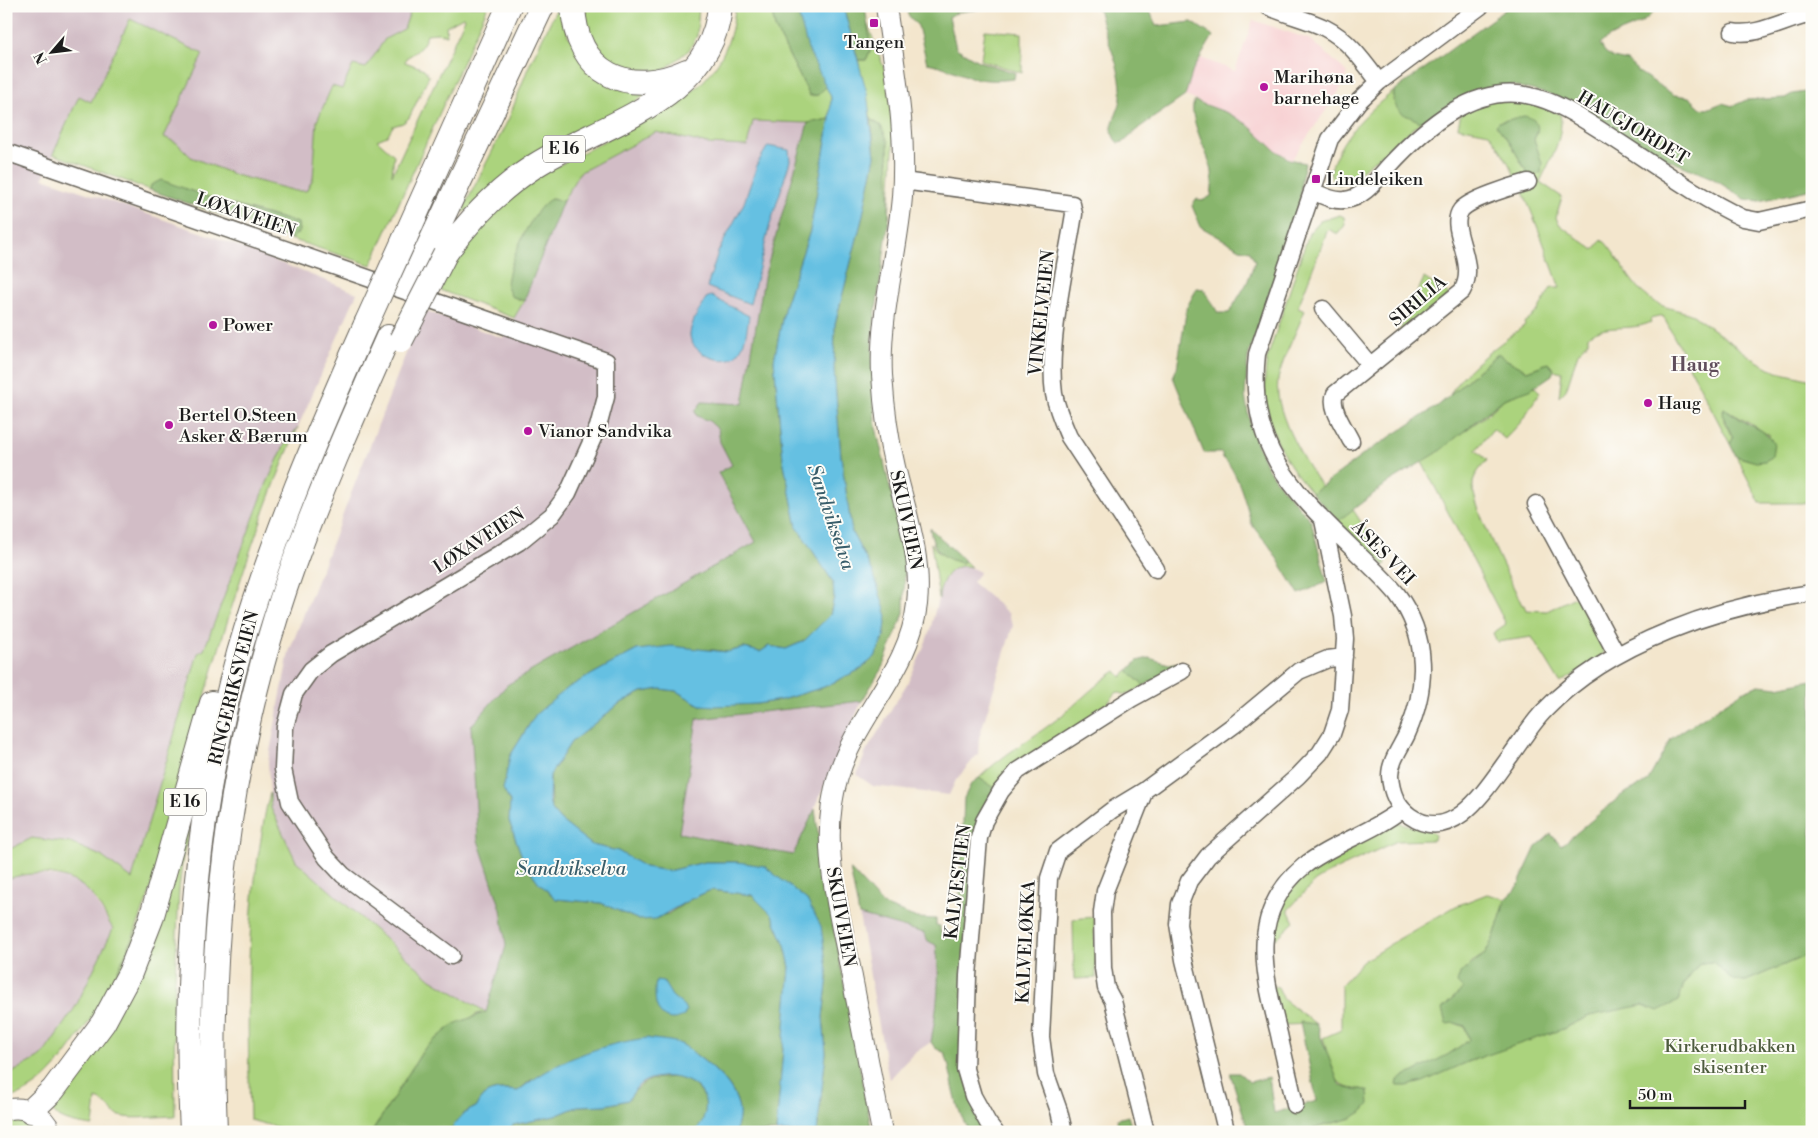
<svg xmlns="http://www.w3.org/2000/svg" width="1818" height="1138" viewBox="0 0 1818 1138" font-family="'Libre Bodoni',serif">
	<style>
		.built { fill: #f7cfd1 }
		.industrial { fill: #d2bdc6 }
		.green { fill: #abd37d; stroke: #64784c; fill-rule: evenodd }
		.forest { fill: #88b56c; stroke: #526844 }
		.water { fill: #65c0e2; stroke: #406e7f }
		.lines { fill: none; stroke-linecap: round; stroke-linejoin: round }
		.minor-casing { stroke: #67635a; stroke-width: 19 }
		.major-casing { stroke: #67635a; stroke-width: 22 }
		.highway-casing { stroke: #67635a; stroke-width: 26 }
		.minor { stroke: #fff; stroke-width: 16 }
		.major { stroke: #fff; stroke-width: 20 }
		.highway { stroke: #fff; stroke-width: 24 }
		.highway-bridge-casing { stroke: #67635a; stroke-width: 26; stroke-linecap: butt }
		.highway-bridge { stroke: #fff; stroke-width: 24 }
		.poi-dot { fill: #b5179e; stroke: #fdfcf7; stroke-width: 2 }
		.labels { text-anchor: middle; dominant-baseline: central; stroke-width: 4; stroke-linejoin: round; paint-order: stroke }
		.shield { fill: #fdfcf7; stroke: #605f5e; stroke-width: 1 }
		.shield-label { font-size: 16px; font-weight: bold; fill: #1c1c1c }
		.poi-label { font-size: 18px; fill: #1c1c1c; stroke: #fdfcf7; text-anchor: start }
		.street-label { font-size: 18px; fill: #1c1c1c; stroke: #fdfcf7 }
		.park-label { font-size: 18px; fill: #4e5c3e; stroke: #fdfcf7 }
		.neighbourhood-label { font-size: 19px; font-weight: bold; fill: #604e5c; stroke: #fdfcf7 }
		.water-label { font-size: 19px; font-style: italic; fill: #395e6b; stroke: #fdfcf7 }
	</style>
	<rect width="100%" height="100%" fill="#fdfcf7"/>
	<filter id="ink" filterUnits="userSpaceOnUse"><feTurbulence type="fractalNoise" baseFrequency=".02" numOctaves="2"/><feDisplacementMap in="SourceGraphic" scale="10" xChannelSelector="R" yChannelSelector="G"/><feConvolveMatrix kernelMatrix="1 2 1 2 8 2 1 2 1" color-interpolation-filters="sRGB"/></filter>
	<filter id="wash" filterUnits="userSpaceOnUse"><feTurbulence type="fractalNoise" baseFrequency=".0096" numOctaves="4" result="noise"/><feDisplacementMap in="SourceGraphic" scale="20" xChannelSelector="R" yChannelSelector="G"/><feGaussianBlur stdDeviation="1.12" result="paint"/><feColorMatrix in="noise" values="0 0 0 0 0 0 0 0 0 0 0 0 0 0 0 0 0 1.4 0 .05"/><feComposite in="paint" operator="in"/></filter>
	<g filter="url(#wash)">
		<rect width="100%" height="100%" fill="#f3e6cd"/>
		<path class="built" d="M1253,20L1311,40L1348,73L1338,93L1292,159L1275,150L1247,124L1228,113L1185,96L1193,70L1201,58L1235,71Z"/>
		<path class="industrial" d="M6,6H412L404,29L385,39L366,69L359,68L342,89L333,86L317,121L313,180L306,191H296L235,175L191,157L164,137L203,54L130,19L91,102L79,97L43,178L220,239L357,293L298,427L285,444L266,485L204,650L198,653L132,879L101,856L49,841L32,838L6,851Z
			M753,121L808,123L764,278L743,405L702,402L697,416L709,421L718,429L720,442L732,465L718,474L756,542L706,573L478,840L501,909L506,946L486,1012L431,979L296,861L271,808L268,762L289,652L423,310L503,338L524,301L563,201L579,173L656,132L708,144L746,146Z
			M965,565L980,572L972,582L1008,613L1013,625L979,738L978,754L956,780L949,795L873,786L857,775L866,752L908,682L922,652L930,630L943,580L951,570Z
			M862,701L794,855L679,834L697,719Z
			M38,874L65,878L81,885L90,893L113,929L76,1006L42,1056L6,1076V880L15,876Z
			M859,915L924,933L936,945L940,975L938,1003L931,1042L913,1054L889,1080Z"/>
		<path class="green" d="M412,6H488L371,265L290,239L299,232L298,223L206,197L151,185L150,190L53,154L79,96L91,102L130,19L203,54L164,137L177,143L191,157L235,175L296,191H306L313,179L317,121L332,86L342,89L353,65L366,68L385,39L404,29ZM463,17L465,18L392,175L394,155L377,140L387,136L393,126L403,123L409,118L429,76L424,69L405,62L406,58C417,52 424,46 427,34L437,33L447,35L446,26Z
			M558,6H564L568,36L650,92L464,212L462,211L509,118L528,68Z
			M585,6H699L697,36L689,50L664,70L641,75L606,61L588,36Z
			M735,6H771L775,28L810,96L818,95L827,86L831,97L830,119L808,123L753,121L747,146L708,144L656,132L579,173L563,201L551,199L519,248L511,268V296L524,301L514,318L437,289L472,237L509,196L537,177L677,102C712,81 733,48 735,6Z
			M866,20L887,76L894,135L889,218V196L881,126L871,119L858,60H866L871,49Z
			M985,30L1022,33V73L981,60Z
			M1394,91L1393,101L1405,114L1421,122L1351,179L1339,185L1333,181L1330,172C1340,137 1366,113 1394,91Z
			M1493,100C1518,100 1538,104 1560,114C1565,137 1549,162 1540,182L1562,197L1556,218L1560,225L1594,250L1602,239C1620,257 1628,283 1650,299C1663,309 1679,309 1693,315L1755,360L1777,372L1812,380V503H1760L1736,456L1749,460L1770,436L1724,408V421L1733,439L1730,444L1663,316L1650,319L1651,322C1631,332 1605,323 1588,336V342L1578,353L1566,390L1559,397L1562,372L1554,370L1548,363L1527,371C1517,364 1507,362 1498,353L1450,395C1462,369 1502,343 1525,325L1524,323L1537,312L1551,288H1560C1540,235 1523,179 1489,133L1458,127L1461,113ZM1508,120L1538,132L1534,139L1541,163L1529,176L1509,141L1496,125L1499,122Z
			M1340,215L1344,217L1345,225L1338,234L1328,229L1298,307L1305,310C1297,331 1285,353 1279,375C1270,406 1303,461 1322,487L1312,493C1278,455 1258,412 1267,359L1309,233L1320,221Z
			M1424,278L1450,295L1397,336Z
			M1535,387L1540,392L1521,422L1505,439L1493,429L1476,450L1487,460C1482,467 1474,474 1473,483C1470,503 1512,583 1522,605H1524L1526,610L1547,611L1579,595L1603,645V654L1592,664L1560,683L1532,637L1497,642L1493,633L1506,624L1422,462L1488,414L1504,399Z
			M298,427C264,505 237,587 213,669C175,795 154,935 74,1043C55,1069 39,1091 6,1099V1076L42,1056L76,1006L113,929C106,917 99,903 90,893C72,872 30,869 6,880V851L32,838L71,843L101,856L132,879L198,653L204,650L266,485L285,444Z
			M1352,508L1384,558L1386,564L1384,565L1338,521Z
			M931,543L938,552L961,563L965,561L971,567C950,562 940,581 939,599Z
			M1116,671L1121,677L1128,671L1144,686L1126,695L1117,692L1101,711L995,788L979,778C1002,755 1030,740 1056,720C1077,704 1094,685 1116,671Z
			M270,793L271,808L296,861L431,979L486,1012L477,1014L424,1049L372,1132H295L250,1120C248,1033 245,944 258,857C262,835 264,814 270,793Z
			M1397,822L1433,832L1435,835L1434,840L1397,841L1330,872L1315,881L1288,910L1294,922L1276,939L1274,934L1285,898L1307,870Z
			M189,823L190,827L183,855L179,890L174,1002L175,1116C160,1116 133,1120 120,1116C111,1114 110,1103 96,1099L93,1126C79,1124 61,1122 52,1111L53,1105Z
			M1487,894L1506,899L1494,937L1485,954L1471,963L1463,989L1442,1009L1455,1023L1465,1027L1469,1040L1449,1054L1450,1069L1523,1041L1563,1029L1589,1016L1621,1008L1678,1001L1684,984L1700,963L1713,962L1733,980L1746,981L1812,953V1132H1300L1352,1118L1362,1089C1330,1092 1331,1062 1323,1038L1341,1030V985L1362,962L1397,940L1456,906Z
			M1094,917L1096,978L1074,979L1073,919Z
			M1272,986L1278,987L1284,1000L1316,1024L1281,1025Z
			M16,1120L31,1123L40,1132H6V1122Z"/>
		<path class="forest" d="M771,6H796L827,86L818,95L810,96L775,28Z
			M843,6H865L871,49L866,60H858Z
			M906,6H989C975,13 961,8 949,17L956,48L978,61L1015,73L1014,79C998,81 982,81 967,76C952,71 944,66 927,63L918,26L908,15Z
			M1098,6H1148L1156,26L1192,22L1213,36L1193,70L1185,96L1140,127L1124,142L1118,143C1103,128 1120,115 1121,97C1123,66 1103,36 1098,6Z
			M1510,6H1657C1644,30 1617,28 1600,44L1605,52L1613,58L1627,61L1640,73L1674,95L1689,97L1701,108L1707,109L1722,103L1733,106L1746,100L1785,98L1792,94L1812,91V189L1760,201L1745,199L1712,178L1664,158L1555,96L1512,85L1471,92L1421,122C1404,114 1392,113 1394,91Z
			M1195,101L1228,113L1247,124L1275,150L1289,159L1305,163L1301,181L1300,200L1248,357L1245,396L1251,429L1266,465L1275,479L1311,521L1327,582L1299,594C1289,578 1280,563 1270,547C1265,539 1252,529 1250,519C1245,501 1237,469 1222,457V453H1204L1173,377L1177,368L1187,307L1197,288L1204,289L1218,313H1229L1247,283L1255,261L1250,251L1240,249L1201,227L1192,206L1196,199L1204,200L1211,196C1212,188 1213,180 1212,172C1210,156 1185,113 1195,101Z
			M1524,116C1538,119 1541,127 1534,139L1542,163L1541,173L1529,176L1509,141L1496,125L1499,122Z
			M830,119L810,231L785,305L774,360L783,459L797,527L833,582L834,597L830,615L804,641L786,649L769,646L760,652L744,648L727,652L714,650H637L607,666L569,687L559,697L544,707L529,725L510,756L504,788L510,802L509,821L524,862L539,883L556,899L601,903L639,920L668,914L691,899L711,890L752,895L772,915L785,945L790,967L776,1132H735C753,1092 707,1063 681,1044L531,1080L518,1091C500,1089 484,1088 476,1107C462,1113 457,1119 450,1132H372L424,1049L454,1024L486,1012L506,946L501,909L478,840L471,726L507,685L756,542L718,473L732,465L720,442L718,429L709,421L697,416L695,411L702,402L743,404L764,278L808,123Z
			M871,119L881,126L888,141L889,196V218L872,339L875,423L905,553L904,613L882,668L862,701L697,719L679,833L793,855L815,809L823,872L872,1132H817L826,1053L823,1017L828,976L807,900L738,862H705L668,871L645,867L618,851L592,845L560,820L551,809L550,775L571,742L619,704L642,692L660,689L676,691L700,705L757,704L781,700L824,687L859,670L875,657L884,637L873,572L852,533L841,457L834,370L835,324L862,219L875,156Z
			M161,180L234,206L298,223L299,232L290,239L150,190L151,185Z
			M551,199L563,201L524,301L511,296C510,293 507,289 507,285C508,264 532,208 551,199Z
			M1498,353C1507,362 1517,364 1527,371L1548,363L1554,370L1552,375L1530,390L1504,399L1437,453L1389,482L1338,521L1312,493L1367,452L1439,405Z
			M1724,408L1749,425L1761,430L1774,442L1772,457L1765,461L1756,462L1736,456L1730,444L1733,438L1722,414Z
			M930,528L965,561L961,563C941,558 932,548 930,528Z
			M1149,658L1169,664H1181L1144,686L1128,671L1137,661Z
			M1812,680V953L1746,981L1733,980L1713,962L1700,963L1684,984L1678,1001L1658,1011L1643,1005L1589,1016L1563,1029L1470,1061L1423,1082L1407,1086H1397L1398,1080L1449,1054L1469,1040L1465,1026L1455,1023L1446,1024L1442,1009L1463,989L1457,983L1460,973L1485,954L1494,937L1506,899L1516,890L1536,847L1551,834L1561,846L1623,794L1647,782L1671,739L1682,731L1744,691L1759,685L1778,687Z
			M979,778L995,788L981,814L962,1030L989,1132H970C953,1107 954,1080 945,1053L935,1048L931,1042C937,1007 941,980 936,945L928,941L924,933L859,915L850,869L883,905L917,918L936,919V925L940,926V932L959,933L965,896L960,895L964,798L971,784Z
			M1300,1022L1316,1024L1339,1084C1348,1092 1358,1087 1368,1091L1369,1104L1362,1112L1352,1118L1300,1132H1249L1230,1073H1239L1250,1082L1269,1077L1274,1113L1317,1101Z
			M679,1077C705,1086 718,1112 694,1132H507L513,1125L555,1116L579,1106L606,1105L628,1100C643,1078 653,1078 679,1077Z
			M1128,1116L1133,1132H1115L1118,1119Z"/>
		<path class="water" d="M796,6H843L867,93L875,156L862,219L835,324L834,370L841,457L852,533L873,572L887,616L884,637L875,657L859,670L824,687L781,700L757,704L715,706L700,705L676,691L660,689L642,692L619,704L571,742L550,775L549,800L551,809L560,820L592,845L618,851L645,867L668,871L705,862H738L764,866L807,900L821,926L828,976L823,1017L826,1053L817,1132H776L790,967L785,945L772,915L752,895L711,890L691,899L656,919L639,920L601,903L556,899L539,883L524,862L509,821L510,802L503,789L510,756L536,714L569,687L607,666L637,650L671,646L727,652L744,648L760,652L769,646L786,649L804,641L830,615L834,597L833,582L797,527L783,459L774,360L785,305L810,231L830,119L831,97L808,49Z
			M768,146L789,150L790,161L769,228L750,304L707,287L718,252L744,203L758,162Z
			M711,296L749,316C747,328 746,347 735,356C722,367 689,352 690,334C691,322 700,309 706,298Z
			M656,980L663,981L672,996L684,1006L686,1011L684,1016C681,1017 676,1019 673,1019C653,1019 654,992 656,980Z
			M647,1038C657,1040 672,1040 681,1044C688,1047 694,1054 700,1058C722,1075 750,1101 735,1132H694C702,1125 702,1122 705,1112C712,1075 654,1068 637,1087C634,1091 631,1096 628,1100L606,1105L579,1106L555,1116L513,1125L507,1132H450C456,1119 463,1113 476,1107C484,1088 500,1089 518,1091C555,1061 600,1044 647,1038Z"/>
	</g>
	<g filter="url(#ink)">
		<g class="lines">
			<g class="minor-casing">
				<path id="minor" d="M1267,6C1286,15 1307,19 1325,28C1349,40 1364,62 1379,82
					M1481,6L1379,82L1359,101L1330,139L1257,354C1247,445 1290,488 1351,547C1366,562 1383,577 1397,594C1429,637 1428,687 1407,734C1401,747 1390,761 1390,776C1391,791 1397,807 1410,816C1454,847 1489,784 1511,755C1522,740 1532,723 1545,710C1610,642 1721,606 1812,593
					M1733,32C1757,37 1786,19 1812,14
					M6,152L606,361V397L598,427L568,493L552,515L519,542L331,654L311,670L294,694L285,727L283,769L290,802L327,858L343,875L451,956
					M903,181L1072,204L1074,214C1066,265 1047,344 1054,394C1057,410 1063,423 1069,437L1156,569
					M1312,191C1322,195 1334,202 1345,200C1364,198 1377,179 1389,166C1424,128 1475,82 1531,96C1559,102 1584,120 1608,135C1652,163 1696,196 1743,218L1759,221L1812,209
					M1323,309L1370,365
					M1351,441C1345,428 1329,408 1335,394L1462,291C1479,263 1447,228 1461,210C1470,199 1513,186 1528,182
					M1536,504L1617,655
					M1145,790L1105,891L1102,912L1103,968L1106,988L1113,1001L1145,1128
					M1295,1105C1290,1081 1284,1058 1279,1034C1264,973 1247,913 1304,866C1331,844 1372,833 1402,809
					M1225,1126L1184,960L1178,924L1180,904L1189,881L1208,856L1298,776L1320,753L1332,734L1340,710L1345,639L1343,616L1323,520
					M995,1132L988,1123L973,1096L965,1069L968,976L979,838L984,821L1001,791L1018,771L1131,699L1182,671
					M1064,1132L1059,1111L1046,1074L1041,1037L1049,878L1058,851L1112,810L1145,790L1234,725L1299,671L1328,659L1344,657"/>
			</g>
			<g class="major-casing">
				<path id="major" d="M6,1110C24,1105 44,1114 51,1132
					M882,1132C872,1079 861,1025 851,972C839,909 818,841 838,777C856,715 910,671 917,604C922,557 906,513 895,467C888,438 884,406 882,375C879,316 897,256 902,197C907,129 895,73 886,6"/>
			</g>
			<g class="highway-casing">
				<path id="highway" d="M573,6C576,74 628,98 687,71
					M405,238L509,6
					M445,254C470,218 499,189 536,165C603,123 712,100 720,6
					M411,284L542,6
					M31,1111L53,1090L103,1023L130,973L151,919L212,703
					M192,1132C183,971 196,808 239,653C272,539 318,432 366,324
					M215,1132C207,938 228,746 294,563C322,486 355,412 388,337"/>
			</g>
			<use href="#minor" class="minor"/>
			<use href="#major" class="major"/>
			<use href="#highway" class="highway"/>
			<g class="highway-bridge-casing">
				<path id="highway-bridge" d="M366,324L405,238
					M401,340L445,254"/>
			</g>
			<use href="#highway-bridge" class="highway-bridge"/>
		</g>
	</g>
	<g class="poi-dot">
		<rect x="869" y="18" width="10" height="10" rx="2.5"/>
		<circle cx="1264" cy="87" r="5"/>
		<rect x="1311" y="174" width="10" height="10" rx="2.5"/>
		<circle cx="213" cy="325" r="5"/>
		<circle cx="1648" cy="403" r="5"/>
		<circle cx="169" cy="425" r="5"/>
		<circle cx="528" cy="431" r="5"/>
	</g>
	<g class="labels">
		<g class="shield">
			<rect x="543" y="135.5" width="42" height="27" rx="4"/>
			<rect x="164" y="788.5" width="42" height="27" rx="4"/>
		</g>
		<g class="shield-label">
			<text x="564" y="149">E 16</text>
			<text x="185" y="802">E 16</text>
		</g>
		<g class="poi-label">
			<text x="874" y="42" text-anchor="middle">Tangen</text>
			<text x="1274" y="77">Marihøna<tspan x="1274" dy="21">barnehage</tspan></text>
			<text x="1326" y="179">Lindeleiken</text>
			<text x="223" y="325">Power</text>
			<text x="1658" y="403">Haug</text>
			<text x="179" y="415">Bertel O.Steen<tspan x="179" dy="21">Asker &amp; Bærum</tspan></text>
			<text x="538" y="431">Vianor Sandvika</text>
		</g>
		<g class="street-label">
			<text transform="translate(1633 128) rotate(31)">HAUGJORDET</text>
			<text transform="translate(246 215) rotate(19)">LØXAVEIEN</text>
			<text transform="translate(1418 301) rotate(-40)">SIRILIA</text>
			<text transform="translate(1042 313) rotate(-84)">VINKELVEIEN</text>
			<text transform="translate(906 520) rotate(78)">SKUIVEIEN</text>
			<text transform="translate(479 541) rotate(-33)">LØXAVEIEN</text>
			<text transform="translate(1383 553) rotate(46)">ÅSES VEI</text>
			<text transform="translate(234 688) rotate(-76)">RINGERIKSVEIEN</text>
			<text transform="translate(958 882) rotate(-83)">KALVESTIEN</text>
			<text transform="translate(841 917) rotate(80)">SKUIVEIEN</text>
			<text transform="translate(1026 942) rotate(-87)">KALVELØKKA</text>
		</g>
		<g class="park-label">
			<text x="1730" y="1046">Kirkerudbakken<tspan x="1730" dy="21">skisenter</tspan></text>
		</g>
		<g class="neighbourhood-label">
			<text x="1695" y="365">Haug</text>
		</g>
		<g class="water-label">
			<text transform="translate(831 517) rotate(71)">Sandvikselva</text>
			<text x="571" y="869">Sandvikselva</text>
		</g>
	</g>
	<rect width="1818" height="1138" fill="none" stroke="#fdfcf7" stroke-width="25"/>
	<g transform="translate(52 52) rotate(242)" stroke="#fdfcf7" stroke-width="4" paint-order="stroke">
	<path d="M0-4L9 19L0 12L-9 19Z" fill="#1c1c1c"/>
	<text y="-8" font-size="14" font-weight="bold" text-anchor="middle" fill="#1c1c1c">N</text>
	</g>
	<path d="M1630 1100v8h115v-8" fill="none" stroke="#1c1c1c" stroke-width="2.5"/>
	<text x="1638" y="1100" font-size="15" fill="#1c1c1c" stroke="#fdfcf7" stroke-width="4" paint-order="stroke">50 m</text>
</svg>
